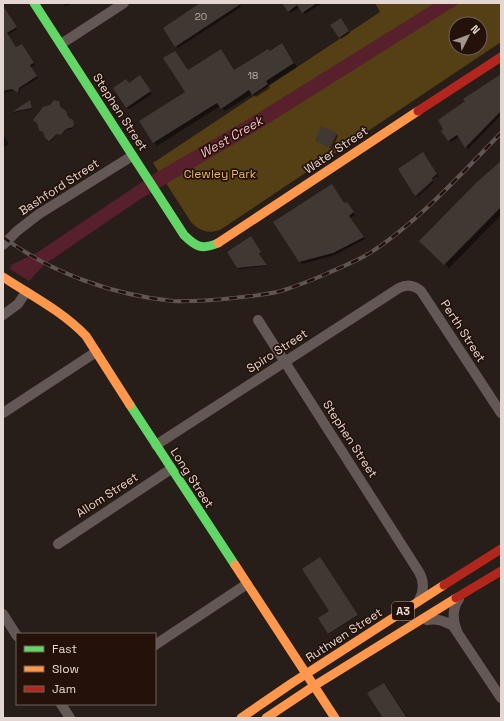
<svg xmlns="http://www.w3.org/2000/svg" width="504" height="721" viewBox="0 0 504 721" font-family="'Space Grotesk',sans-serif">
	<style>
		.green { fill: #553f14; fill-rule: evenodd }
		.water { fill: #58202c }
		.shadow { fill: #0007 }
		.building { fill: #403833 }
		.lines { fill: none; stroke-linecap: round; stroke-linejoin: round }
		.street { stroke: #635855; stroke-width: 10 }
		.fast { stroke: #63d668; stroke-width: 9 }
		.slow { stroke: #ff974d; stroke-width: 9 }
		.jam { stroke: #b3261e; stroke-width: 9 }
		.rail-casing { stroke: #5f5552; stroke-width: 4 }
		.rail { stroke: #24120a; stroke-width: 2.5; stroke-dasharray: 8; stroke-linecap: butt }
		.labels { text-anchor: middle; dominant-baseline: central; stroke-width: 3.5; stroke-linejoin: round; paint-order: stroke }
		.number-label { font-size: 10px; fill: #bbafaa }
		.shield { fill: #24120a; stroke: #aa9c95; stroke-width: 1 }
		.shield-label { font-size: 11px; font-weight: bold; fill: #e4d7d1 }
		.street-label { font-size: 12px; fill: #e4d7d1; stroke: #24120a }
		.park-label { font-size: 12px; fill: #e7b95f; stroke: #24120a }
		.water-label { font-size: 13px; font-style: italic; fill: #f9bbc5; stroke: #24120a }
	</style>
	<rect width="100%" height="100%" fill="#281e19"/>
	<path class="green" d="M375,3H501V42L220,230C207,234 200,231 191,222L153,163L380,12ZM456,24H480V48H456Z"/>
	<path class="water" d="M435,3H460L258,130L142,198L45,264L29,281L10,269L11,265L38,252L157,172L250,118Z"/>
	<path class="shadow" d="M60,3H71L67,6Z
		M202,3H241L240,5L241,7L178,48L176,46Z
		M283,3H322L305,14L300,7L290,13Z
		M3,13H7L17,29L8,35L17,48L23,47L35,65L31,67L38,78L20,89L19,94L15,90L6,92L3,96Z
		M342,21L350,33L341,39L340,37Z
		M285,48L297,67L268,85L270,88L256,97L252,94L225,111L220,106L157,146L141,122L186,93L175,52L188,71L221,50L235,71L270,52Z
		M501,75V115L468,149L459,137L451,142L445,130Z
		M142,78L152,94L129,109L127,107L129,84Z
		M30,101L32,109L13,113Z
		M57,101L61,104L62,109L68,114L69,119L74,124V126L72,129L66,130L62,135L56,134L52,141H49L51,106Z
		M3,134L9,144L3,148Z
		M336,134L338,136L332,149L318,142Z
		M424,155L439,177L437,178L436,176L415,194Z
		M501,162V215L449,268L421,241Z
		M433,181L434,182L418,197L417,196Z
		M347,203L355,215L350,218L365,239L335,255L302,264L275,222Z
		M251,238L261,253L259,255L266,266L239,269L238,268Z
		M320,558L358,616L329,634L319,619L330,611Z
		M384,684L388,688L408,718H384Z"/>
	<path class="building" d="M200,3H242L175,47L163,28Z
		M282,3H317L302,13L297,5L288,12Z
		M3,6L17,27L7,33L16,47L22,44L34,63L30,65L37,76L19,88L18,93L12,89L3,91Z
		M341,18L349,31L339,38L330,25Z
		M282,43L294,63L266,81L268,84L252,95L249,90L221,109L217,103L153,143L139,121L185,92L163,58L175,51L188,70L221,49L234,70L268,49L270,51Z
		M501,74V111L465,148L457,135L448,141L441,131L443,129L438,120L465,101L463,99Z
		M140,75L151,91L126,108L113,88L126,79L129,83Z
		M30,100L32,108L12,112Z
		M54,100L59,101L61,107L66,111L69,118L73,120L74,124L73,127L66,129L61,135L56,134L52,139L49,141L45,138L43,132L39,130L37,123L33,120L43,107L50,105Z
		M321,126L337,133L330,148L315,141Z
		M423,152L437,174L432,178L433,180L415,196L398,169Z
		M501,161V207L444,265L419,241L477,182Z
		M332,184L344,203L347,202L354,212L349,216L364,237L333,253L299,262L273,222Z
		M251,236L261,252L259,254L267,265L237,268L227,252Z
		M320,557L358,615L328,634L318,618L329,611L302,569Z
		M384,683L407,718H383L367,693Z"/>
	<g class="lines">
		<path class="street" d="M61,44L124,3
			M3,245L17,231L39,214L132,156
			M3,315L18,304L26,292
			M258,320L419,572C424,581 424,591 419,600
			M3,413L96,352
			M156,445L399,288C407,284 414,285 421,291L501,413
			M58,544L171,469
			M3,614L17,636
			M427,620C437,618 444,621 453,626L501,698
			M457,631C452,619 452,609 459,599
			M155,645L247,584
			M61,704L70,718"/>
		<path class="fast" d="M34,3L184,235C196,247 202,250 218,243
			M130,405L235,565"/>
		<path class="slow" d="M218,243L418,111
			M3,277C32,296 62,311 86,336L130,405
			M235,565L335,718
			M241,718L292,683L444,585
			M266,718L314,686L456,598"/>
		<path class="jam" d="M418,111L501,57
			M444,585L501,549
			M456,598L501,571"/>
		<g class="rail-casing">
			<path id="rail" d="M3,237C51,273 113,295 173,301C193,302 214,300 234,298C249,296 266,295 281,291C297,286 312,280 326,274C341,267 357,261 370,253C419,221 461,174 501,133"/>
		</g>
		<use href="#rail" class="rail"/>
	</g>
	<g class="labels">
		<g class="number-label">
			<text x="201" y="16">20</text>
			<text x="253" y="75">18</text>
		</g>
		<rect class="shield" x="392" y="602" width="22" height="18" rx="3"/>
		<g class="shield-label">
			<text x="403" y="611">A3</text>
		</g>
		<g class="street-label">
			<text transform="translate(120 112) rotate(57)">Stephen Street</text>
			<text transform="translate(336 150) rotate(-34)">Water Street</text>
			<text transform="translate(59 187) rotate(-33)">Bashford Street</text>
			<text transform="translate(463 331) rotate(57)">Perth Street</text>
			<text transform="translate(277 351) rotate(-33)">Spiro Street</text>
			<text transform="translate(350 439) rotate(57)">Stephen Street</text>
			<text transform="translate(192 478) rotate(57)">Long Street</text>
			<text transform="translate(107 495) rotate(-33)">Allom Street</text>
			<text transform="translate(344 635) rotate(-33)">Ruthven Street</text>
		</g>
		<g class="park-label">
			<text x="220" y="174">Clewley Park</text>
		</g>
		<g class="water-label">
			<text transform="translate(231 137) rotate(-30)">West Creek</text>
		</g>
	</g>
	<rect width="504" height="721" fill="none" stroke="#e4d7d1" stroke-width="8"/>
	<rect x="16" y="633" width="140" height="72" fill="#24120a" stroke="#71615a"/>
	<rect x="24" y="646" width="20" height="6" fill="#63d668" stroke="#71615a"/>
	<text x="52" y="653" font-size="12" fill="#e4d7d1">Fast</text>
	<rect x="24" y="666" width="20" height="6" fill="#ff974d" stroke="#71615a"/>
	<text x="52" y="673" font-size="12" fill="#e4d7d1">Slow</text>
	<rect x="24" y="686" width="20" height="6" fill="#b3261e" stroke="#71615a"/>
	<text x="52" y="693" font-size="12" fill="#e4d7d1">Jam</text>
	<g transform="translate(468 36) rotate(48)"><circle r="19" fill="#24120a" stroke="#71615a"/>
	<path d="M0-3L7 15L0 10L-7 15Z" fill="#a29691"/>
	<text y="-6" font-size="11" font-weight="bold" text-anchor="middle" fill="#e4d7d1">N</text>
	</g>
</svg>
